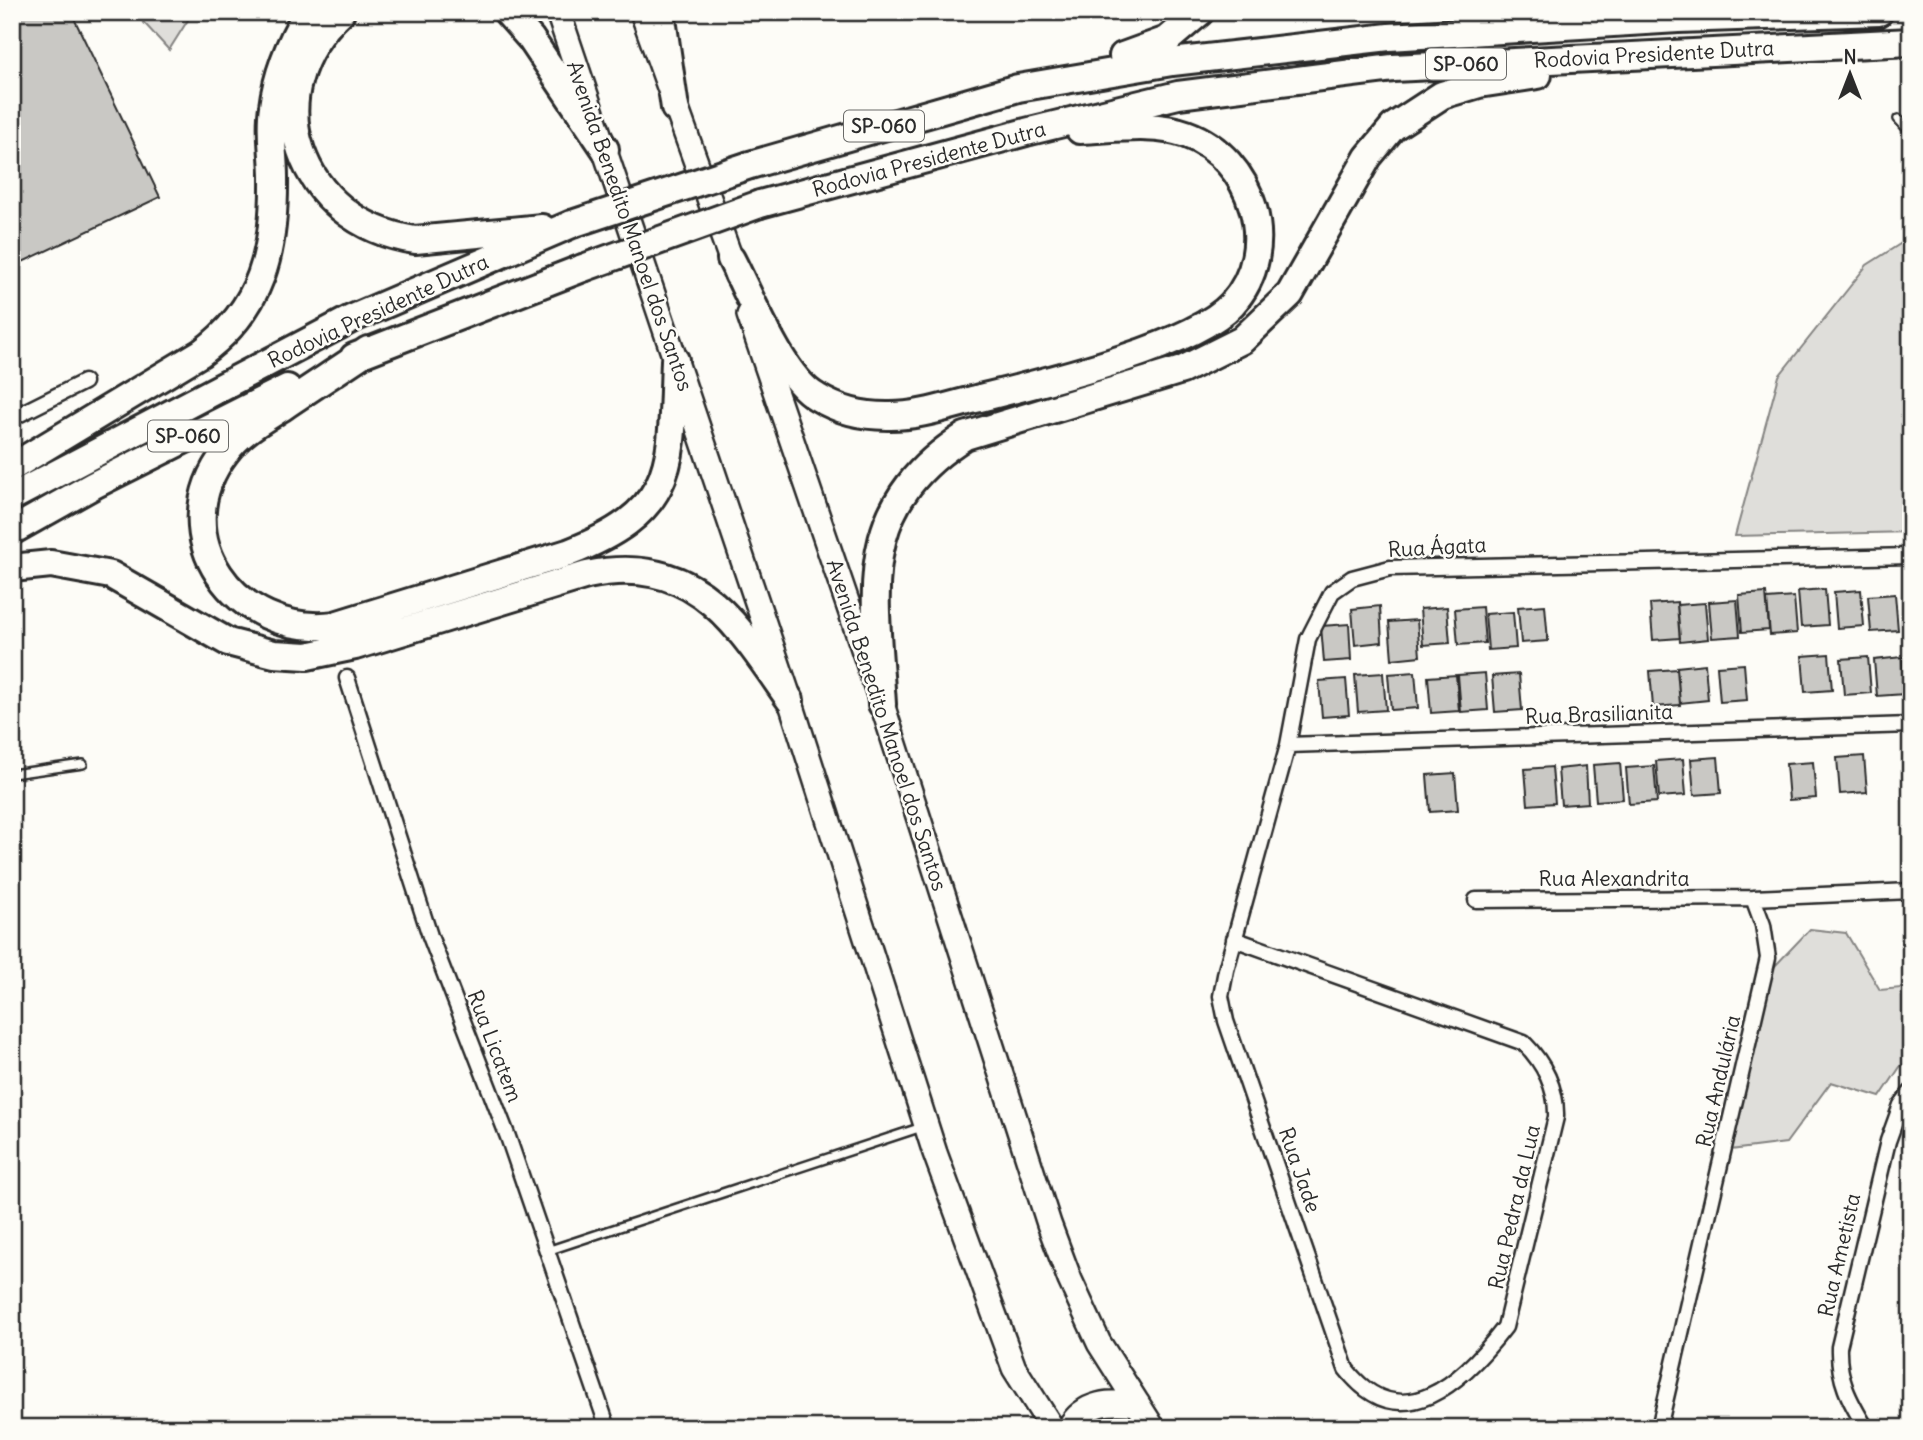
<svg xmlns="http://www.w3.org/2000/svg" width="1923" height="1440" viewBox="0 0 1923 1440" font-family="Delius,sans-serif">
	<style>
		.green { fill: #dfdeda; stroke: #858482; stroke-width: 2 }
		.building { fill: #c9c8c4; stroke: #2b2b2b; stroke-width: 2 }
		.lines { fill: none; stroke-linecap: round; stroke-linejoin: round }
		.service-casing { stroke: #2b2b2b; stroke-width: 12 }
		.minor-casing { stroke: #2b2b2b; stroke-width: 19 }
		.primary-casing { stroke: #2b2b2b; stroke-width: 28 }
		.motorway-casing { stroke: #2b2b2b; stroke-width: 32 }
		.service { stroke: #fdfcf7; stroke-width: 7 }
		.minor { stroke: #fdfcf7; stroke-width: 14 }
		.primary { stroke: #fdfcf7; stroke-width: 23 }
		.motorway { stroke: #fdfcf7; stroke-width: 26 }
		.motorway-bridge-casing { stroke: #2b2b2b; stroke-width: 32; stroke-linecap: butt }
		.motorway-bridge { stroke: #fdfcf7; stroke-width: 26 }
		.labels { text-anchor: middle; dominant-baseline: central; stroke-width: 5; stroke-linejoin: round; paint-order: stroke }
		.shield { fill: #fdfcf7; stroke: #6a6a68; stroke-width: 2 }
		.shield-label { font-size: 19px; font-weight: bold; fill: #2b2b2b }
		.street-label { font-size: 21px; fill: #2b2b2b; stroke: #fdfcf7 }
	</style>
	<rect width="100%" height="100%" fill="#fdfcf7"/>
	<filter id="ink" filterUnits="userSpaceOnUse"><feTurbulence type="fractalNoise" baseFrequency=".0143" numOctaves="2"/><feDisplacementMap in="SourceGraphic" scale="14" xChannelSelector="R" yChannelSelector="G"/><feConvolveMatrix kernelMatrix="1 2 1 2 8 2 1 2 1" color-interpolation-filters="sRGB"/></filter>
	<g filter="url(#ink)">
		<path class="green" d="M134,12H193L169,50Z
			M1911,237V532L1735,536L1779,376L1867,265Z
			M1810,929L1846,933L1880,990L1911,987V1059L1900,1067L1880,1097L1831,1082L1786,1143L1730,1150L1773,968Z
			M1106,1418L1120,1420L1128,1428H1091Z"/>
		<path class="building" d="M12,12H71L160,197L12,267Z
			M1825,589L1828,625L1801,627L1798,591Z
			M1911,589V626H1907L1904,590Z
			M1861,590L1864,626L1837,628L1834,592Z
			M1766,593L1769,630L1742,632L1739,595Z
			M1895,594L1898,630L1871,632L1868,596Z
			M1794,597L1797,633L1770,635L1767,599Z
			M1737,600L1740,636L1712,638L1709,602Z
			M1677,602L1680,638L1653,640L1650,604Z
			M1705,603L1708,639L1680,642L1677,605Z
			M1545,605L1548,641L1521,643L1518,607Z
			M1380,606L1382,642L1355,645L1352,609Z
			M1447,607L1450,643L1423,645L1420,609Z
			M1482,607L1485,643L1458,645L1455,609Z
			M1513,612L1516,648L1488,650L1485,614Z
			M1417,620L1420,656L1392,659L1389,622Z
			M1349,624L1351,660L1324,662L1321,626Z
			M1829,654L1832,690L1805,692L1802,656Z
			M1868,657L1871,693L1844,695L1841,659Z
			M1902,657L1905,694L1877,696L1874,660Z
			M1705,664L1708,700L1680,703L1677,667Z
			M1744,664L1747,700L1720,702L1717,666Z
			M1677,669L1680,705L1653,707L1650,671Z
			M1415,672L1418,708L1391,710L1388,674Z
			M1383,673L1386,710L1358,712L1355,675Z
			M1485,673L1488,710L1461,712L1458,675Z
			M1519,674L1522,710L1495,712L1492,676Z
			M1456,675L1459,711L1431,713L1428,677Z
			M1346,679L1349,715L1322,717L1319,681Z
			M1864,756L1867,792L1840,794L1837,758Z
			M1718,757L1721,793L1694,795L1691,759Z
			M1911,757V794H1909L1906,758Z
			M1683,759L1686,795L1659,797L1656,761Z
			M1813,762L1816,798L1789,800L1786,764Z
			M1620,763L1623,799L1596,801L1593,765Z
			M1586,766L1588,803L1561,805L1558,769Z
			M1654,766L1657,802L1629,804L1626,768Z
			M1552,767L1555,803L1528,805L1525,769Z
			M1455,773L1458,810L1430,812L1427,775Z"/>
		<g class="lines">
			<g class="service-casing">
				<path id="service" d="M1898,119L1911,133
					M12,774L83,764
					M547,1251L922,1127"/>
			</g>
			<g class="minor-casing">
				<path id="minor" d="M12,418L84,382
					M347,678L430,936L508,1137L608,1428
					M1288,745L1911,725
					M1476,900L1753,898L1911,891
					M1234,939L1524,1043C1544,1063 1557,1089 1556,1117L1505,1327C1463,1382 1401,1440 1346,1369L1226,1021L1221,996L1226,970L1288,745L1308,639L1332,592L1352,578L1390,568L1911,556
					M1659,1428L1768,958L1763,925L1753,898
					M1866,1428C1849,1400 1838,1380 1839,1347L1888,1141L1901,1105L1911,1092"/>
			</g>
			<g class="primary-casing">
				<path id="primary" d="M558,12L790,700L935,1153L1014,1368L1052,1428
					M642,12L737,276
					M749,315L882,704L1049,1224L1070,1280L1099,1343L1153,1428
					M1069,1428C1084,1401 1111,1401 1138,1404"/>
			</g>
			<g class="motorway-casing">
				<path id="motorway" d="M341,12C252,94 298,222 415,240L542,228
					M507,12L531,39L605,149
					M661,12L675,108
					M1123,56L1167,40L1200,12
					M750,165L1018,88L1172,62L1389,37L1678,19L1879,12
					M760,204L1026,132L1178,95L1393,68L1911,42
					M731,259C750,295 782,378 817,397C838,410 863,416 887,416C916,417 948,406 976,399C1036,384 1192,348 1232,304C1282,249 1253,158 1186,134C1153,122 1114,129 1080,130
					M368,350C340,369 312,387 284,406C263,420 241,431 226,452C161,535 236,638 335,625L568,553C679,510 671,464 675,360
					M354,357L583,268
					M12,467L201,353C263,308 275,250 274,177C274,154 269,131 273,107C277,73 290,42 308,12
					M12,497L351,319L572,224
					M12,531L94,485L287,388
					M12,568L51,564L111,575L228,642L274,654L307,656L355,646L587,575C696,553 735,622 790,700
					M882,704C875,590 854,507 965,436L1182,370L1242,340L1290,294L1368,157L1393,127L1442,95L1479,84L1538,75"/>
			</g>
			<use href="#service" class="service"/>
			<use href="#minor" class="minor"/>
			<use href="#primary" class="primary"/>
			<use href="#motorway" class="motorway"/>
			<g class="motorway-bridge-casing">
				<path id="motorway-bridge" d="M572,224L750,165
					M583,268L760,204"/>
			</g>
			<use href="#motorway-bridge" class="motorway-bridge"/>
		</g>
	</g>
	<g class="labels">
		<g class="shield">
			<rect x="1426" y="48.5" width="80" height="31" rx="5"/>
			<rect x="844" y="110.5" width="80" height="31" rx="5"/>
			<rect x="148" y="420.5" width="80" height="31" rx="5"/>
		</g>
		<g class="shield-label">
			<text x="1466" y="64">SP-060</text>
			<text x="884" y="126">SP-060</text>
			<text x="188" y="436">SP-060</text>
		</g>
		<g class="street-label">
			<text transform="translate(1654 54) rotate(-3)">Rodovia Presidente Dutra</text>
			<text transform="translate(929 159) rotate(-15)">Rodovia Presidente Dutra</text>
			<text transform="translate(630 226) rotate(71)">Avenida Benedito Manoel dos Santos</text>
			<text transform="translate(378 311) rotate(-25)">Rodovia Presidente Dutra</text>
			<text transform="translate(1437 547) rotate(-3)">Rua Ágata</text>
			<text transform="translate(1599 714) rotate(-2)">Rua Brasilianita</text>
			<text transform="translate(887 725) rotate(72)">Avenida Benedito Manoel dos Santos</text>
			<text x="1614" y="878">Rua Alexandrita</text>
			<text transform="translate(495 1046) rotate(69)">Rua Licatem</text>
			<text transform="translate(1718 1081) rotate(-77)">Rua Andulária</text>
			<text transform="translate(1300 1170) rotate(71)">Rua Jade</text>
			<text transform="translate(1514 1207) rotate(-77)">Rua Pedra da Lua</text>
			<text transform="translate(1839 1255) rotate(-77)">Rua Ametista</text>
		</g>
	</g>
	<rect width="1923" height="1440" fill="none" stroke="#fdfcf7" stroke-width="42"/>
	<rect x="21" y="21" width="1881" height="1398" fill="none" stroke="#2b2b2b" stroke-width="2.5" filter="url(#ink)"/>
	<g transform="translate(1850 74)" stroke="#fdfcf7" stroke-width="5" paint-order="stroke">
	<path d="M0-5L12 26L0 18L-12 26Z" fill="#2b2b2b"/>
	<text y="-10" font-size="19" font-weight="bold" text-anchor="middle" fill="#2b2b2b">N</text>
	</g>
</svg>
